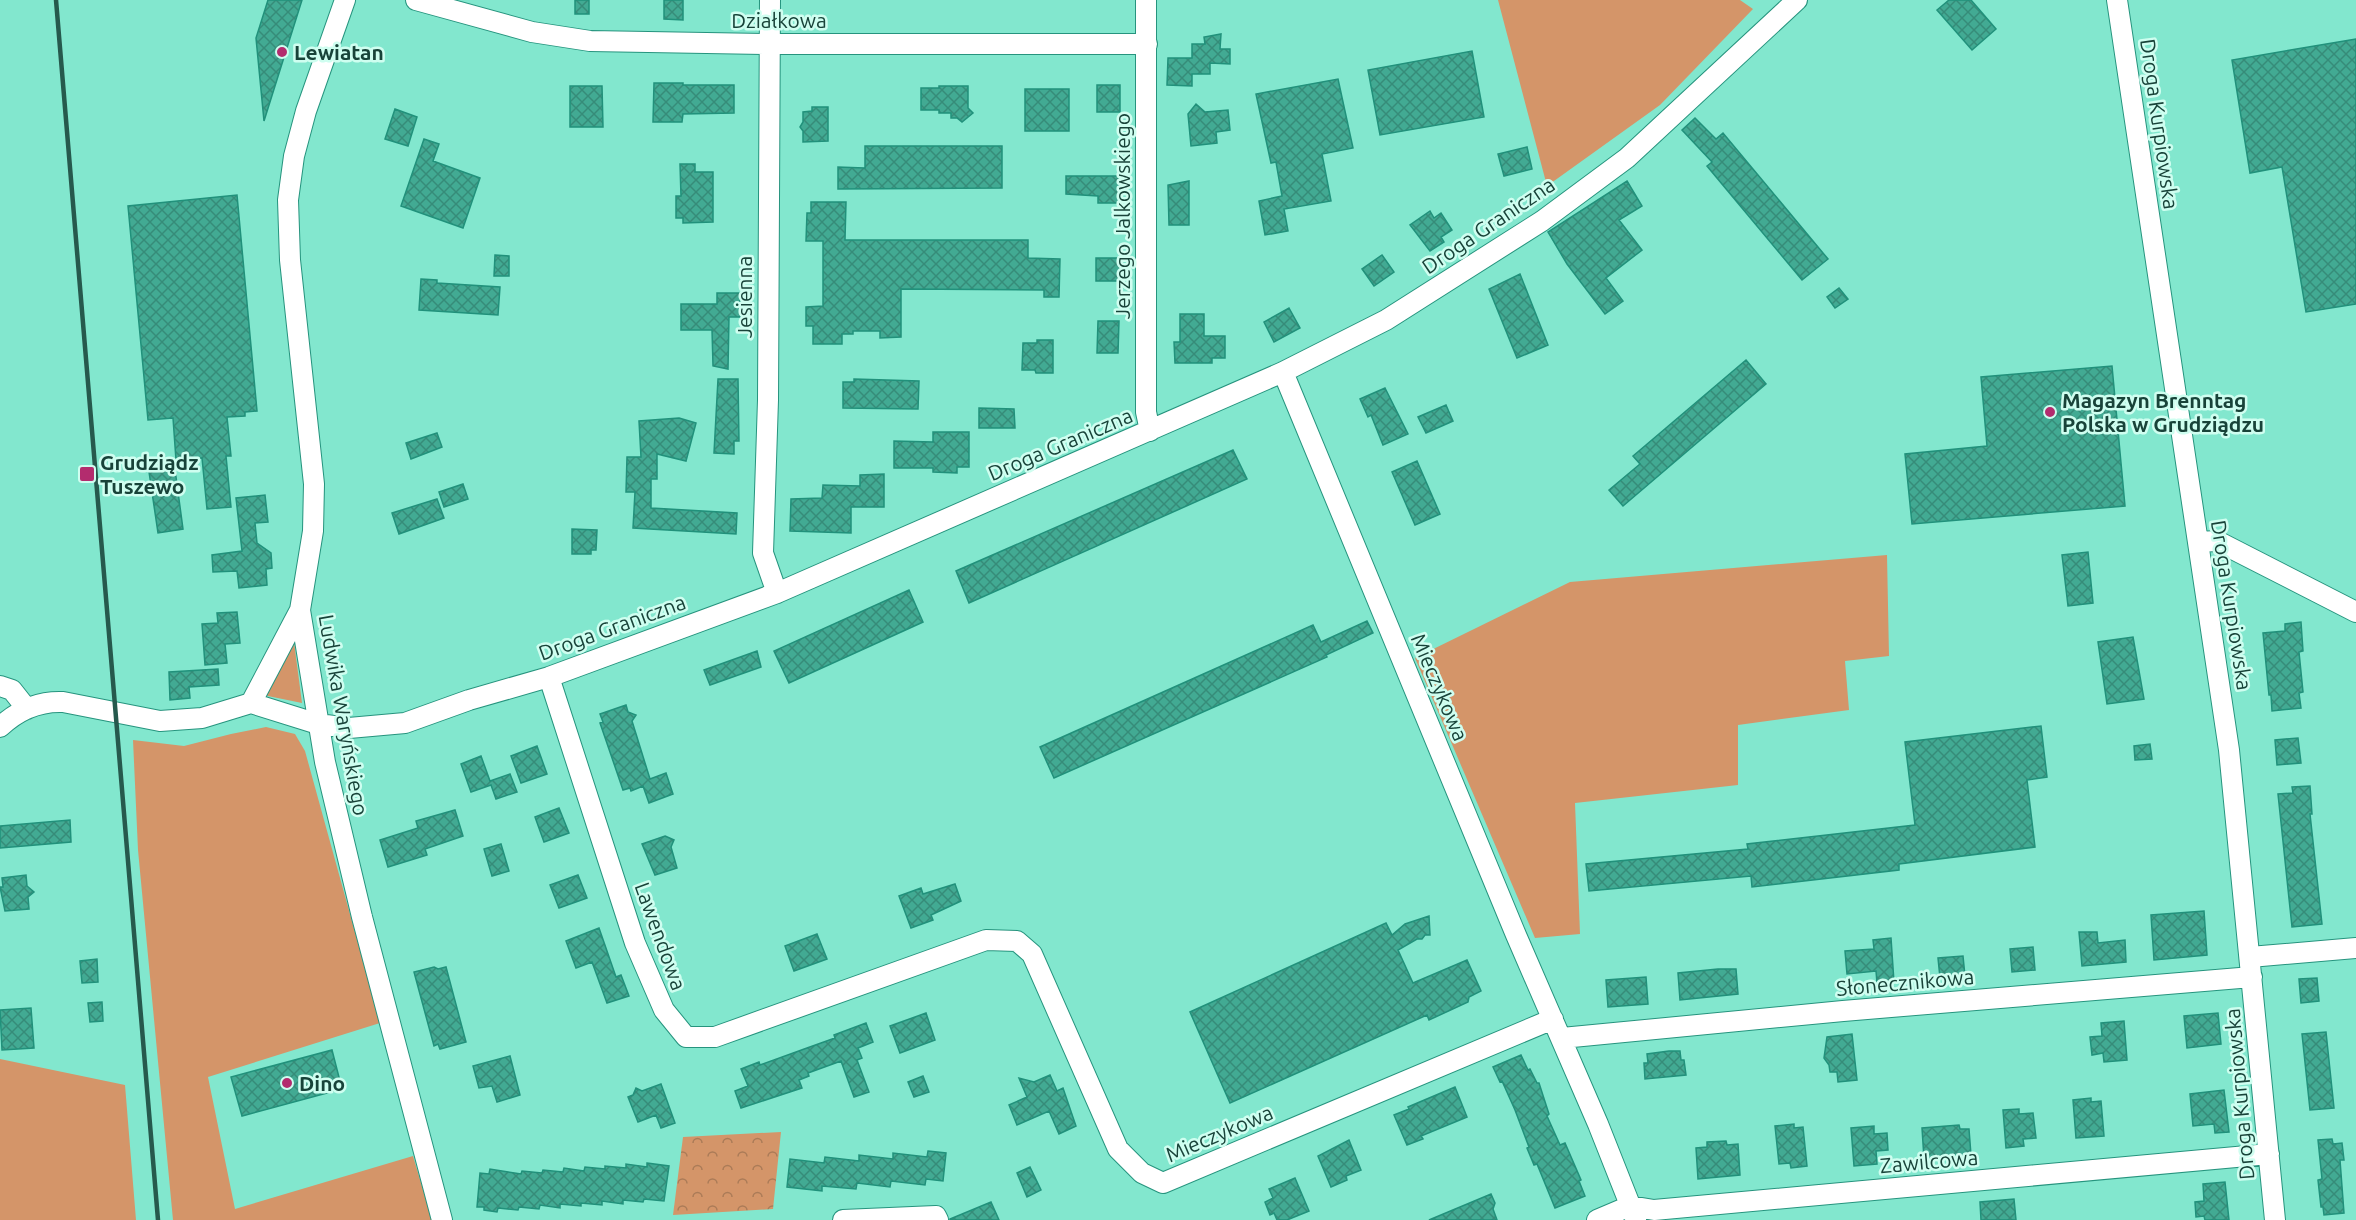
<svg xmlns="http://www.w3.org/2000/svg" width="2356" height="1220" viewBox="0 0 2356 1220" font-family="Ubuntu,sans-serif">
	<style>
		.green { fill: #d49569 }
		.forest { fill: url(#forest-crowns) }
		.building { fill: url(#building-cross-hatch); stroke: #21917b; stroke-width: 1.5 }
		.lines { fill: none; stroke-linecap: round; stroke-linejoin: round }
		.minor-casing { stroke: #26947e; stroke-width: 22 }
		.minor { stroke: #fff; stroke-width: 20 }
		.rail { stroke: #26594d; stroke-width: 4.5 }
		.poi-dot { fill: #b32c6e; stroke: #cffef0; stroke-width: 2 }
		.labels { text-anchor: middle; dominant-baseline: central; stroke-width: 5; stroke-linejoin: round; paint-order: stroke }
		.street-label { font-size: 21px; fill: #184339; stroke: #cffef0 }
		.poi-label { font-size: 21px; font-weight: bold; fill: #184339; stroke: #cffef0; text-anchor: start }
	</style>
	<defs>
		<pattern id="forest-crowns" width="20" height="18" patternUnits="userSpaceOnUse" patternTransform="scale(1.5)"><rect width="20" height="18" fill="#d49569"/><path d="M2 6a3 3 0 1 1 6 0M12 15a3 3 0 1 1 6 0" fill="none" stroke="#ab7b57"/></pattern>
		<pattern id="building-cross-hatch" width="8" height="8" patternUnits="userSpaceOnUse" patternTransform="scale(1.5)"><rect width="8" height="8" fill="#42aa93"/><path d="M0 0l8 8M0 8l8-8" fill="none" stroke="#368c79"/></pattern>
	</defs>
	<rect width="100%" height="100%" fill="#82e7ce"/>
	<path class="green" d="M1498,0H1740L1753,9L1660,105L1547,186Z
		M1887,555L1889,656L1845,661L1849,710L1738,725V785L1575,803L1580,934L1535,938L1415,658L1570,582Z
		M294,642L302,703L263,695Z
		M266,727L295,734L305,751L380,1023L208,1077L235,1209L413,1156L432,1220H173L138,850L133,740L184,746L231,734Z
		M0,1059L125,1085L136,1220H0Z"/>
	<path class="forest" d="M781,1132L773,1209L673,1215L683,1137Z"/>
	<path class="building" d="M268,0H302L264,121L256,38Z
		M575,0H589V14H575Z
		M664,0H683V20L664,19Z
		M1949,0H1971L1996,29L1972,50L1937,10Z
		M1221,34L1220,49H1230V64L1210,63V74H1192V86L1167,85L1168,58H1192V44H1205L1204,37Z
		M2356,39V304L2306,312L2282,167L2250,173L2232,60Z
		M1472,51L1484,117L1380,135L1368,70Z
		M1338,79L1353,148L1322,154L1331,201L1284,209L1288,231L1265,235L1259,201L1282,196L1276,162L1271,163L1256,94Z
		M654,83H683V85H734V113L683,114L682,122H653Z
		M1097,85H1120V112H1097Z
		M570,86H602L603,127H570Z
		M939,86H968V108L973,113L962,122L957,118H951V113H939V110H921V88H939Z
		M1025,89H1069V131H1025Z
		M1196,104L1205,112L1228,110L1230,130L1216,132L1217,143L1191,146L1188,114Z
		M812,107H828V141L803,142V131L800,127L803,122V112L812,111Z
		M395,109L417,117L408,146L385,139Z
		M1695,118L1716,139L1723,133L1828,259L1802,280L1707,166L1712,162L1682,130Z
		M424,139L439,144L433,161L480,178L463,228L401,206Z
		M865,146H1002V188L838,189V167L865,168Z
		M1527,147L1532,169L1504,176L1498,154Z
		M680,164H695V172H713V222L683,223V218H676V196H681Z
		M1066,176H1121V203H1098V196L1066,194Z
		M1189,181V225H1169L1168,185Z
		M1627,181L1642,206L1619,220L1642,250L1606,278L1623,301L1605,314L1567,264L1548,232Z
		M237,195L257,411L245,412V416L227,417L231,456H226L231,507L207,509L202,458L176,460L173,418L148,420L128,206Z
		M811,202H846L845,240H1028V258L1060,259L1059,297H1044V290L901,289V337L880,338V331H853V334H842V344H813V326H806V307L823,306V241H806L807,213H811Z
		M1430,211L1434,218L1441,213L1452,230L1441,237L1444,242L1430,251L1410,225Z
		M495,255L509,256V276H494Z
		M1382,255L1394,272L1374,286L1362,269Z
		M1096,258H1119L1120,281H1096Z
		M1520,274L1548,345L1517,358L1489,289Z
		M421,279L437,280V283L500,287L498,315L419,310Z
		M1839,288L1848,299L1835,308L1827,297Z
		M717,293H740V317H729L728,369L713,366L712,330H681V304H717Z
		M1289,308L1300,328L1274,342L1264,322Z
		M1180,314H1204V336H1225V358H1212V363H1175L1174,342H1180Z
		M1098,321H1119L1118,353H1097Z
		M1037,340H1053V373H1036L1035,370H1022L1023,343H1037Z
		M1746,360L1766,384L1623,506L1609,490L1640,464L1633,456Z
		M2112,366L2125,506L1912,524L1905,454L1987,446L1981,377Z
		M718,379H738L739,441H734V454L714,453Z
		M854,379L919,381L918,409L843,408V382H854Z
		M1385,388L1408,434L1383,445L1371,415L1368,417L1360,399Z
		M1446,405L1453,421L1426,433L1418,417Z
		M979,408L1014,409L1015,428H979Z
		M679,418L696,423L686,461L657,454V479H651V508L737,513L736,534L633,528L635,492H626L627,457H641L639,421Z
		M933,432H969V467H957V473L933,472V468H894V441L933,442Z
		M437,433L442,447L411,459L406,443Z
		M1233,450L1247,479L969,603L956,571Z
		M1417,461L1440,514L1415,525L1392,472Z
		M174,462L183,529L158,533L148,465Z
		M884,474V507H851V533L790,531L791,499L822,498L823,485L860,486V475Z
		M463,484L468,499L444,507L439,492Z
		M265,495L268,522L255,523L257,543L271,553L272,568L266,569L267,585L239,588L237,571L213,572L212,555L242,551L236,498Z
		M437,499L444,518L399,534L392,513Z
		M572,529L597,530L596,550H591V554H572Z
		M2088,552L2093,603L2068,606L2062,555Z
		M909,590L923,622L789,683L774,651Z
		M237,612L240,643L225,644L227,663L205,665L202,624L218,623L217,613Z
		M1367,621L1373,633L1326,655L1327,657L1054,778L1040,747L1313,625L1321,642Z
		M2301,622L2303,651L2299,652L2303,692L2299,693L2301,708L2272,711L2271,695H2269L2263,633L2285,631V624Z
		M2133,637L2144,699L2107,704L2098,642Z
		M757,651L761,667L710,685L704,670Z
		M218,669L219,685L189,687L190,698L170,700L169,672Z
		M626,705L628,712L636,715L632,721L650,779L666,773L673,794L649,803L643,786L631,791L630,788L623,790L600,723L603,722L600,714Z
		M2041,726L2047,777L2027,780L2035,847L1899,864V870L1752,887L1751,876L1589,891L1586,864L1748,849L1747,844L1915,825L1905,742Z
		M2298,738L2301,763L2277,765L2275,740Z
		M2150,744L2152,759L2135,760L2134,746Z
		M537,746L547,774L521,783L511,756Z
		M481,756L490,781L510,774L517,792L496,799L491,785L471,792L461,764Z
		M2310,786L2312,814H2310L2322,924L2292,927L2278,794L2293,793L2292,787Z
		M559,808L569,833L544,842L535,817Z
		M455,810L463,836L425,849L427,855L388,867L380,840L418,828L416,821Z
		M70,820L71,842L0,848V826Z
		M665,836L674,840L671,847L677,868L655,875L642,844Z
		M501,844L509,871L492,876L484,849Z
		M26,875L27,886L34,892L28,897L29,909L5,911L0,887H3L2,878Z
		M578,875L587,898L559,908L550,885Z
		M955,884L961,901L931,915L933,920L911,928L899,896L921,888L923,894Z
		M2204,911L2207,955L2154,960L2151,915Z
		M1429,916L1430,935H1425L1422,939H1417L1398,950L1413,983L1467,960L1481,991L1469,997L1468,1002L1429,1020L1427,1015L1230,1103L1190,1012L1386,923L1392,935L1405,924Z
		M599,928L616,977L621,975L629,996L607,1003L592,962L576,968L566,941Z
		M2079,932H2097L2098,943L2125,940L2126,962L2082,966Z
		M817,934L827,959L794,971L785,946Z
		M1891,938L1894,982L1877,983L1876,971L1847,974L1845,951L1874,949L1873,940Z
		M2033,947L2035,970L2012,972L2010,949Z
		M1963,956L1965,976L1940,978L1938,958Z
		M97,959L98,982L82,983L80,961Z
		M434,967L438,969L446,967L466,1042L440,1049L438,1044L434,1046L414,972Z
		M1718,969H1736L1738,994L1680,1000L1678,973Z
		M1646,977L1648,1004L1608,1007L1606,980Z
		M2317,978L2319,1001L2301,1003L2299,979Z
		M102,1002L103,1021L90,1022L88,1003Z
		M31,1008L34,1048L2,1050L0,1010Z
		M926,1013L935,1040L900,1053L890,1026Z
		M2218,1013L2221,1044L2187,1048L2184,1016Z
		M2124,1021L2127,1060L2104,1062L2103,1053L2092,1055L2090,1037L2102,1036L2101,1023Z
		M866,1023L873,1042L858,1048L862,1058L857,1060L869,1092L854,1097L841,1061L808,1073L809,1076L799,1080L802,1088L741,1108L735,1091L748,1086L741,1069L759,1062L760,1065L807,1048L835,1038L834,1035Z
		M2326,1032L2334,1108L2310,1110L2302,1034Z
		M1852,1034L1857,1080L1838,1082L1837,1072H1830L1829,1065L1824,1058L1827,1037Z
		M332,1050L342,1089L242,1116L231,1077Z
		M1669,1051H1680L1681,1060H1684L1686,1075L1645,1079L1644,1063H1648L1647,1054Z
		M1521,1055L1528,1070L1530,1069L1537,1083H1539L1549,1114L1547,1116L1560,1145L1565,1143L1581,1180L1579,1181L1585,1196L1555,1208L1537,1164L1534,1165L1527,1148L1529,1147L1515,1110L1502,1081L1500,1082L1493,1067Z
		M510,1056L520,1095L497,1102L492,1086L479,1088L473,1066Z
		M1050,1075L1057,1091L1063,1088L1076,1126L1059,1134L1049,1111L1017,1125L1009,1105L1027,1097L1019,1078L1034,1082Z
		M923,1076L929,1092L914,1097L908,1082Z
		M661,1084L675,1123L661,1128L656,1115L638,1122L628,1097L633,1095L636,1088L642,1091Z
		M1455,1087L1467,1117L1421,1136L1423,1139L1407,1145L1394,1115L1409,1109L1408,1107Z
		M2224,1090L2229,1132L2215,1133L2214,1124L2193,1126L2190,1094Z
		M2091,1098V1102L2101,1101L2104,1136L2076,1138L2073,1100Z
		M2019,1109V1114L2033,1113L2036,1138L2023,1139L2024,1146L2006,1148L2003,1110Z
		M1794,1124V1128L1803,1127L1807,1166L1791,1168L1790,1163L1779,1164L1775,1126Z
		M1959,1125L1960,1129H1969L1971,1155L1924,1159L1922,1128Z
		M1874,1126V1134L1887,1133L1888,1150L1876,1151L1877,1164L1854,1166L1851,1128Z
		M2332,1139L2333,1144L2342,1143L2344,1160H2340L2344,1213L2324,1215L2323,1207H2321L2318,1180L2322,1179L2318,1140Z
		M1349,1140L1361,1170L1346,1176L1347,1180L1331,1187L1318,1156Z
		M1726,1141L1727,1145L1738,1144L1740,1175L1698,1179L1696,1148L1707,1147V1142Z
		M928,1151L946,1153L943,1181L926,1179L925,1185L891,1181L890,1187L857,1183L856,1189L822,1186V1191L787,1187L790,1159L824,1163L825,1157L859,1161V1155L893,1159V1153L927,1157Z
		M647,1163L669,1166L664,1201L644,1199L643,1202L623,1200V1204L602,1201V1205L581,1203V1206L560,1204V1208L540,1205L539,1209L519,1207L518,1210L498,1208L497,1212L484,1210V1207H477L480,1173L489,1174L490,1169L521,1174L522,1171L542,1173L543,1170L563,1172L564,1168L584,1171L585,1167L605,1169V1166L626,1168V1164L647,1167Z
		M1030,1167L1041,1190L1027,1197L1017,1173Z
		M1295,1178L1309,1211L1287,1220H1277L1274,1213L1270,1215L1265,1202L1273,1198L1269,1189Z
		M2225,1182L2229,1220H2205L2204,1216L2196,1217L2195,1202L2204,1201L2203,1184Z
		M1491,1194L1495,1203L1493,1209L1497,1220H1429Z
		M2014,1199L2016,1220H1981L1980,1202Z
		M991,1202L999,1220H950V1219Z"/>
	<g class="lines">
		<g class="minor-casing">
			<path id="minor" d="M345,0L306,111L294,156L288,200L290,260L314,484L313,531L300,610L325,762L362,917L442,1220
				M416,0L532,32L590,41L769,44H1147
				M770,0L768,400L763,553L777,593
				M1146,0V412L1150,431
				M2117,0L2229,750L2275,1220
				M1283,372L1516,935L1598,1124L1636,1220
				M2198,542L2217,541L2356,612
				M549,677L635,943L664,1010L686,1037H715L986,940L1017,941L1032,954L1118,1149L1142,1173L1163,1183L1553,1019
				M0,686L12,690L27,709
				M251,703L300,610
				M0,727C18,710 39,701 63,702L160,721L202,718L251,703L318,724L349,728L405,723L469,700L549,677L777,593L1283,372L1386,320L1542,221L1627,158L1797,0
				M2250,957L2356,948
				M1562,1038L1843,1011L2252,977
				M843,1220L936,1216L938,1220
				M1597,1220L1630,1206L1654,1210L2269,1154"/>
		</g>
		<use href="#minor" class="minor"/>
		<path class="rail" d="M56,0L158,1220"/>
	</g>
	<g class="poi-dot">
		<circle cx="282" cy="52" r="6"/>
		<circle cx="2050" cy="412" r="6"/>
		<rect x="79" y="466" width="16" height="16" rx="3"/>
		<circle cx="287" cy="1083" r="6"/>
	</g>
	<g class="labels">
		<g class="street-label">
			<text x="779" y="20">Działkowa</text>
			<text transform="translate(2160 124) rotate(82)">Droga Kurpiowska</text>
			<text transform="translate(1122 216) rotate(-90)">Jerzego Jalkowskiego</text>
			<text transform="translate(1488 225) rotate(-34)">Droga Graniczna</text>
			<text transform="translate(744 297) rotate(-90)">Jesienna</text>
			<text transform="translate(1060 444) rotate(-23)">Droga Graniczna</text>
			<text transform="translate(2232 605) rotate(81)">Droga Kurpiowska</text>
			<text transform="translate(612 627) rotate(-20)">Droga Graniczna</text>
			<text transform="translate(1440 687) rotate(67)">Mieczykowa</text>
			<text transform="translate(344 715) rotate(80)">Ludwika Waryńskiego</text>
			<text transform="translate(661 936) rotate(70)">Lawendowa</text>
			<text transform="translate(1905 982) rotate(-5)">Słonecznikowa</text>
			<text transform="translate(2239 1094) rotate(-95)">Droga Kurpiowska</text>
			<text transform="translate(1219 1133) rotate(-23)">Mieczykowa</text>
			<text transform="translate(1929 1161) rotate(-5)">Zawilcowa</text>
		</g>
		<g class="poi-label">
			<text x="294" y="52">Lewiatan</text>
			<text x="2062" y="400">Magazyn Brenntag<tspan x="2062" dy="24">Polska w Grudziądzu</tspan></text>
			<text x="100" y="462">Grudziądz<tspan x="100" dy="24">Tuszewo</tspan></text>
			<text x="299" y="1083">Dino</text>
		</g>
	</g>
</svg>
